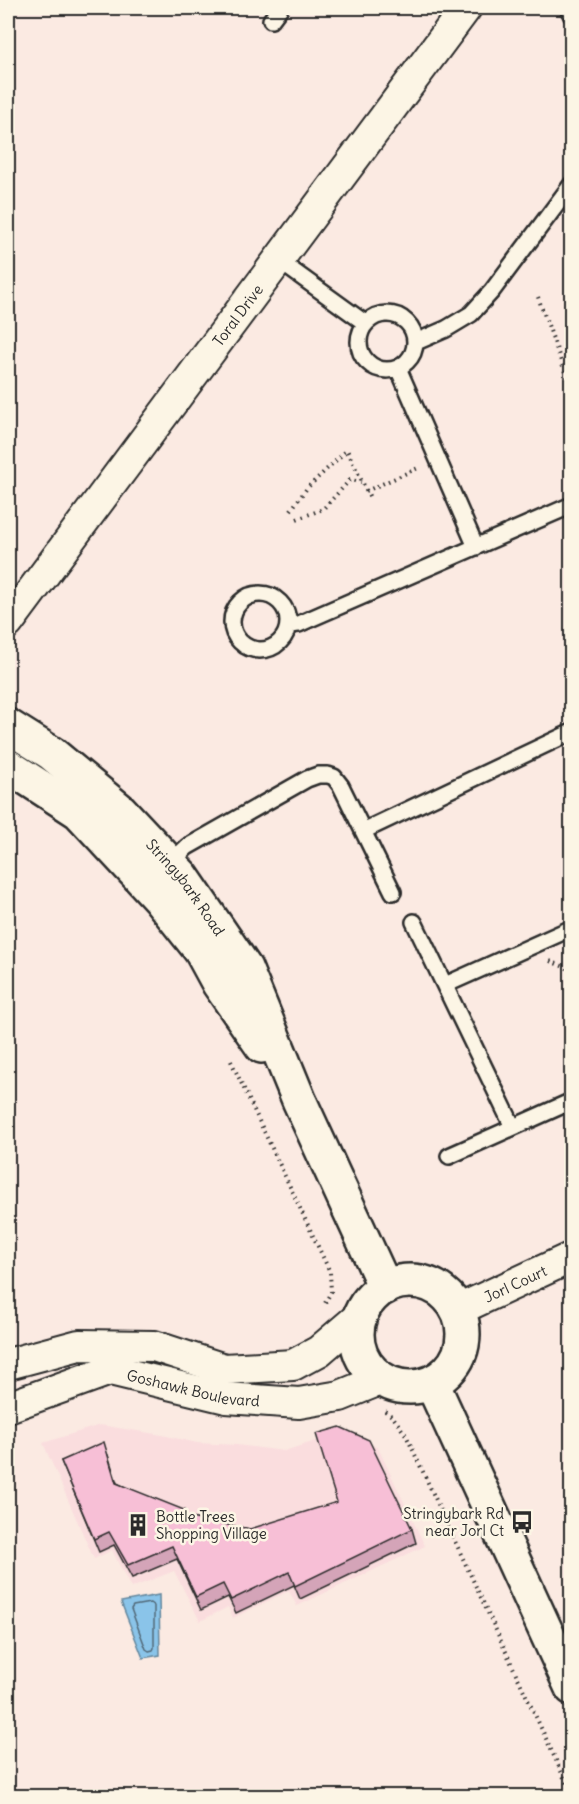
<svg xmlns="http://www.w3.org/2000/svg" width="579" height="1804" viewBox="0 0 579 1804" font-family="Delius,sans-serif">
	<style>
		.built { fill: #faddde }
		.water { fill: #8ac4e9; stroke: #64879d; stroke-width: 1.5 }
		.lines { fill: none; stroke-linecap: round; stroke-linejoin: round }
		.shore { stroke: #516877; stroke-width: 1.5 }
		.service-casing { stroke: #2b2b2b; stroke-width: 20 }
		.minor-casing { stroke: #2b2b2b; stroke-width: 34 }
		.tertiary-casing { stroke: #2b2b2b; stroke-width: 38 }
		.path { stroke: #2b2b2b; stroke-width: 4; stroke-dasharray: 1.5 4.5; stroke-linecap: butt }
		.service { stroke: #fcf5e5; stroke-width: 15 }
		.minor { stroke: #fcf5e5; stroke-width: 30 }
		.tertiary { stroke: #fcf5e5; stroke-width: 33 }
		.wall { fill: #d4a4b8; stroke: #2b2b2b; stroke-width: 1.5 }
		.building { fill: #f7bfd6; stroke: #2b2b2b; stroke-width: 1.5 }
		.labels { text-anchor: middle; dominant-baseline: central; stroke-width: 5; stroke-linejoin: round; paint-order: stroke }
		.street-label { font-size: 15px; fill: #2b2b2b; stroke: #fcf5e5 }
		.poi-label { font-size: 15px; fill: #2b2b2b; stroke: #fcf5e5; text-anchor: end }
	</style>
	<rect width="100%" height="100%" fill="#fbeae2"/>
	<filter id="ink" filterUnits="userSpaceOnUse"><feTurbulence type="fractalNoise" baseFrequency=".0167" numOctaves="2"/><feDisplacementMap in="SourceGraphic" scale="12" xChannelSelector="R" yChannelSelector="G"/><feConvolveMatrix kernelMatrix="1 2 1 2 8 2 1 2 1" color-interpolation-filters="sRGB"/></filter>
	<g filter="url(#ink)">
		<path class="built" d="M100,1425L162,1435L197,1443L237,1445L284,1451L322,1439L342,1429L378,1448L425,1546L297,1606L289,1591L233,1618L228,1607L200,1621L174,1571L131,1588L112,1550L94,1559L43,1443Z"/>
		<path class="water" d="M159,1595L160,1655L143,1658L121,1602Z"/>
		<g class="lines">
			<path class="shore" d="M150,1603L154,1606V1648L153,1650L149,1651L146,1649L131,1609L133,1606Z"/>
			<g class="service-casing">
				<path id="service" d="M568,8L572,16
					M271,20L280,8
					M278,260L365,323
					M359 342a28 28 0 1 1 56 0a28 28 0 1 1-56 0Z
					M416,342L446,329L471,314L492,291L572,184
					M398,368L476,547
					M232 622a28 28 0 1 1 56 0a28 28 0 1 1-56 0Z
					M288,625L299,624L310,619L572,505
					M363,831L572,732
					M170,863L187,847L307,779L318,775H328L334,777L341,786L393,892
					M414,922L513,1127
					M445,985L572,928
					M449,1156L572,1101"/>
			</g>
			<g class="minor-casing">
				<g id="minor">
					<path id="s1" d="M8,623L466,8"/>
					<path id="s2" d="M458,1310L572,1257"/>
					<path d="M8,1364L79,1345L154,1346L224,1369L293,1365L319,1351L361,1315"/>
					<path id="s3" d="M8,1407L110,1370L226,1398L299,1403L340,1396L382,1379"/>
				</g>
			</g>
			<g class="tertiary-casing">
				<g id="tertiary">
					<path id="s4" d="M8,726L51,753L121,811L182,876L245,968L299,1100L385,1287"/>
					<path d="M8,766L79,812L158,897L201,951L219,984L262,1046"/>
					<circle cx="410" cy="1334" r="53"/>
					<path d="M432,1383L572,1688"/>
				</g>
			</g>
			<path class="path" d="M538,297L572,392
				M366,491L418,468
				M291,510L307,488L347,450L371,500
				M297,519L323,509L350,480L361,482
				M550,961L567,968L572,978
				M231,1061L330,1272L331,1292L324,1305
				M385,1411L393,1417L406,1435L572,1795"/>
			<use href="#service" class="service"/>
			<use href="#minor" class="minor"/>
			<use href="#tertiary" class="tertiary"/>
		</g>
		<path class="wall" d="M108,1455L117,1483L187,1518L250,1529H412L416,1543L300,1599L294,1585L236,1613L228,1597L201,1610L177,1559L132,1578L114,1545L99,1552L61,1461Z"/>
		<path class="building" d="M340,1427L369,1440L412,1529L295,1586L289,1572L231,1600L223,1584L196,1597L172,1546L128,1565L109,1532L94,1539L61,1461L104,1442L116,1483L184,1510L185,1517L250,1529L337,1502L316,1434Z"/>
	</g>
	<defs>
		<g id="bus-bare" transform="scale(1.8)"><path d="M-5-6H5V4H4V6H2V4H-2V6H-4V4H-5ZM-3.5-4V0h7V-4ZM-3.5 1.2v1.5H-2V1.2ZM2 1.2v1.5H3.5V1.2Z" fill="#2b2b2b" stroke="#fcf5e5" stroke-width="2.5" paint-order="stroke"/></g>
		<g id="building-bare" transform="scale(1.8)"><path d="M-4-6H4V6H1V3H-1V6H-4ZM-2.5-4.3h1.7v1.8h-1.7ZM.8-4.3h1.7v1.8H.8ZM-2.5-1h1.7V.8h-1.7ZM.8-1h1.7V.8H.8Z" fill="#2b2b2b" stroke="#fcf5e5" stroke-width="2.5" paint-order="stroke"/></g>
	</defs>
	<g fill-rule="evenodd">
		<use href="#bus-bare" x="522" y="1522"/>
		<use href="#building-bare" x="138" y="1525"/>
	</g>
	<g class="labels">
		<g class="street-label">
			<text stroke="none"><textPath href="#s1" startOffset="384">Toral Drive</textPath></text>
			<text stroke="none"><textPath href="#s4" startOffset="242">Stringybark Road</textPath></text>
			<text stroke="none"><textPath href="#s2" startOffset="63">Jorl Court</textPath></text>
			<text stroke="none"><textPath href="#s3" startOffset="194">Goshawk Boulevard</textPath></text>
		</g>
		<g class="poi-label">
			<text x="504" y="1513">Stringybark Rd<tspan x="504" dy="17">near Jorl Ct</tspan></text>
			<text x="156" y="1516" text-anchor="start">Bottle Trees<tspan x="156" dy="17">Shopping Village</tspan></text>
		</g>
	</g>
	<rect width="579" height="1804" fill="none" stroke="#fcf5e5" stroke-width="30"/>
	<rect x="15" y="15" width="549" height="1774" fill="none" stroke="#2b2b2b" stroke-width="2" filter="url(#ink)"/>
</svg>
